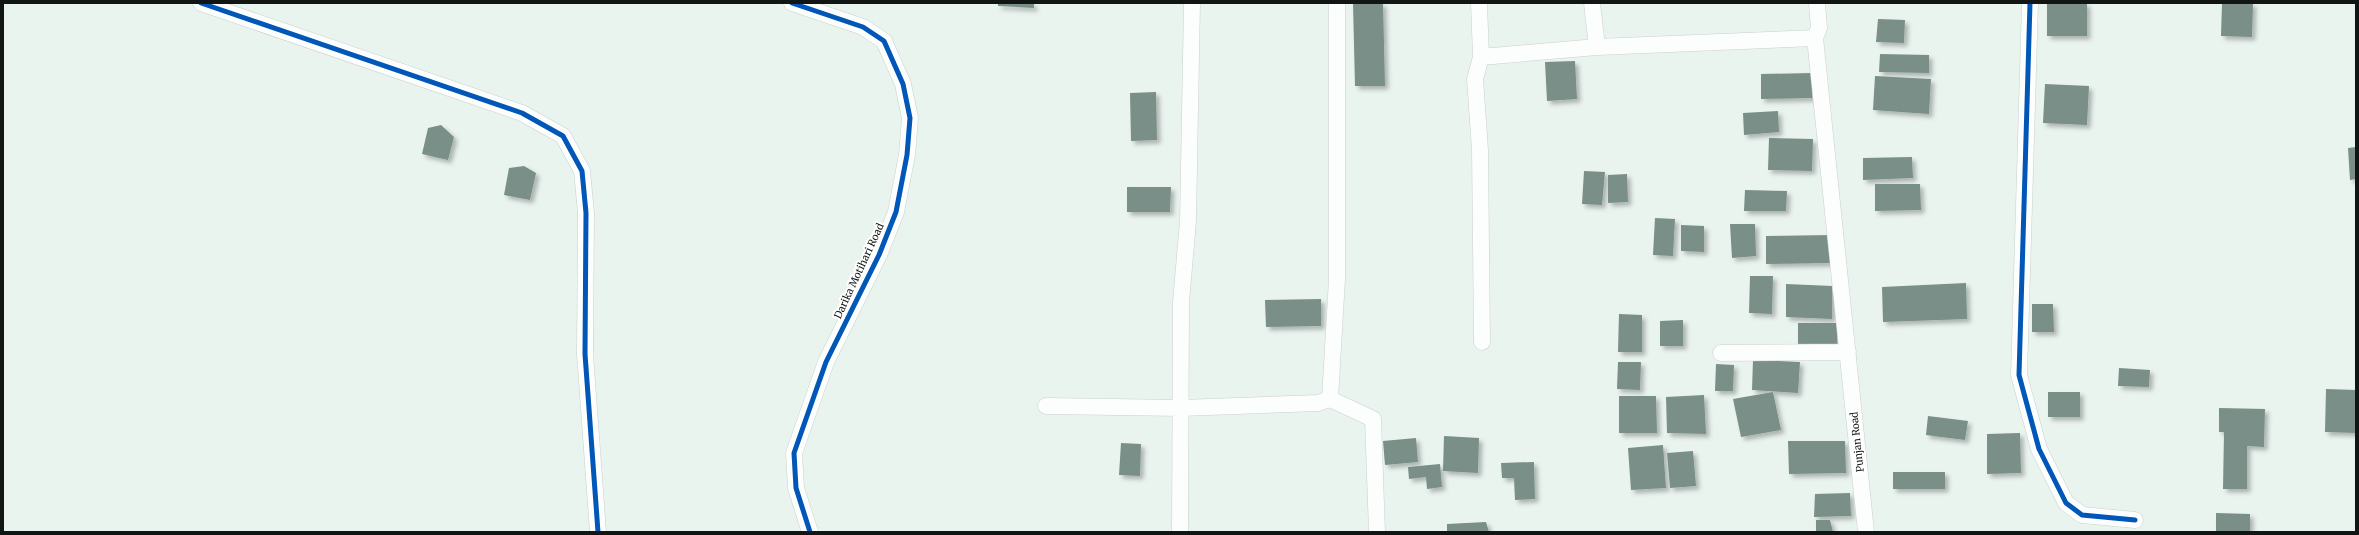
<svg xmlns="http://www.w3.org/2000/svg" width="2359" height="535" viewBox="0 0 2359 535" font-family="Merriweather,serif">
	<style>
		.building { fill: #798f88; filter: url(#shadow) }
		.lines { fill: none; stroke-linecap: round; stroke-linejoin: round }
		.minor-casing { stroke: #c9d0cc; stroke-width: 17 }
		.minor { stroke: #fcfdfd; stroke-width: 16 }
		.cycleway-casing { stroke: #fff; stroke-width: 8 }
		.cycleway { stroke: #0057b8; stroke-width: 5 }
		.labels { text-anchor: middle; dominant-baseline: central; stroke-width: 4; stroke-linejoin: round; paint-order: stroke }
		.street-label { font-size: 10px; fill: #111614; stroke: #fff }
	</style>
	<defs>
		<filter id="shadow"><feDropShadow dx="3.5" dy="3.5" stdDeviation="2" flood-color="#0004"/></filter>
	</defs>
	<rect width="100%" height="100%" fill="#eaf4ef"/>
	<path class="building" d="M998,3H1034V8L998,6Z
		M1353,3H1383L1385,86H1355Z
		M2047,3H2087V36H2047Z
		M2222,3H2253L2252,37L2221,36Z
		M1878,19L1905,20L1904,43L1876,42Z
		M1880,54L1929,55V73L1879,72Z
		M1575,61L1577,99L1547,101L1545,62Z
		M1812,73V98L1761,99V74Z
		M1875,76L1931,79L1929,114L1873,110Z
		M2045,84L2089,86L2087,125L2043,123Z
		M1156,92L1157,140L1131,141L1130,93Z
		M1778,111L1779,132L1744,135L1743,113Z
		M441,125L454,137L448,160L422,154L428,128Z
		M1769,138L1813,139L1812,171L1768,170Z
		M2356,147V179L2350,180L2348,148Z
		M1912,157L1913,178L1863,180V158Z
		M524,166L536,173L530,200L504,195L509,168Z
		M1584,171L1605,172L1602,205L1582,204Z
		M1627,174L1628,202L1608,203V175Z
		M1875,184H1920L1921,210L1875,211Z
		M1127,187H1171L1170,212H1127Z
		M1745,190L1787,191L1786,211H1744Z
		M1655,218L1675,219L1673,256L1653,255Z
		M1730,224H1755L1756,256L1732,258Z
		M1681,225L1704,226V252L1681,251Z
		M1833,235V263L1766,264V236Z
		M1750,276H1773L1772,314L1749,313Z
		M1966,283L1967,319L1883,322L1882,287Z
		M1786,284L1832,286V319L1786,317Z
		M1321,299V326L1266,327L1265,300Z
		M2032,304H2053L2054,332H2032Z
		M1619,314L1642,315V352H1618Z
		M1683,320V346H1660V321Z
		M1798,323H1837V348H1798Z
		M1753,360L1800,362L1798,393L1752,390Z
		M1618,362H1641L1640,390L1617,389Z
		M1716,364L1734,365L1733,391H1715Z
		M2119,368L2150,370L2149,387L2118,386Z
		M2326,389L2356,390V433L2325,432Z
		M1773,392L1781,430L1741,437L1733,399Z
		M2048,392H2080V417H2048Z
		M1704,395L1706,434L1667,433L1666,397Z
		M1619,396H1656L1657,433H1619Z
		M2219,408L2265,409L2264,447L2247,446V489H2223L2224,432H2219Z
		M1928,416L1968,421L1965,440L1926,435Z
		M2020,433L2021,473L1987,474V434Z
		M1444,436L1479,438L1478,473L1443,471Z
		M1416,438L1418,462L1385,465L1383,441Z
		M1788,441H1845L1846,473L1789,474Z
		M1121,443L1141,444L1140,476L1119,475Z
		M1663,445L1666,488L1631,490L1628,448Z
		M1693,451L1696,486L1670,488L1667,453Z
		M1534,462L1535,499L1515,500L1514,478H1502L1501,463Z
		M1440,464L1442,487L1427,489L1426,477L1409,479L1408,467Z
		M1893,472H1945V489H1893Z
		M1850,493L1851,516L1814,517L1815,494Z
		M2216,513L2250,514V532H2216Z
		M1816,520H1830L1833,532H1816Z
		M1486,522L1489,532H1447V524Z"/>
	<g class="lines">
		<g class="minor-casing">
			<path id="minor" d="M201,3L522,113L563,136L582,171L586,213L585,354L598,532
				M792,3L863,27L884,41L903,84L910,118L907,155L896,212L879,255L826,362L794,453L796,488L810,532
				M1479,3L1481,57L1475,79L1480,150L1482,342
				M1592,3L1597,47
				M1817,3L1819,28L1815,38L1866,532
				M2030,3L2019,375L2039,449L2066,503L2082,515L2135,520
				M1481,57L1597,47L1815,38
				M1721,353L1848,352
				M1330,399L1337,279V3
				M1046,406L1181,408L1318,403L1330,399L1373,419L1377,532
				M1180,532L1181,302L1188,221L1192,3"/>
		</g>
		<use href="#minor" class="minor"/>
		<g class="cycleway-casing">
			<path id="cycleway" d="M201,3L522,113L563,136L582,171L586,213L585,354L598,532
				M792,3L863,27L884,41L903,84L910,118L907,155L896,212L879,255L826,362L794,453L796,488L810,532
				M2030,3L2019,375L2039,449L2066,503L2082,515L2135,520"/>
		</g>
		<use href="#cycleway" class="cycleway"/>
	</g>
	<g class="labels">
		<g class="street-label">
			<text transform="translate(859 271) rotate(-65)">Darika Motihari Road</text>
			<text transform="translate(1857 442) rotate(-96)">Punjan Road</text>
		</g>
	</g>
	<rect width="2359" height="535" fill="none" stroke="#111614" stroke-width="8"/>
</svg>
